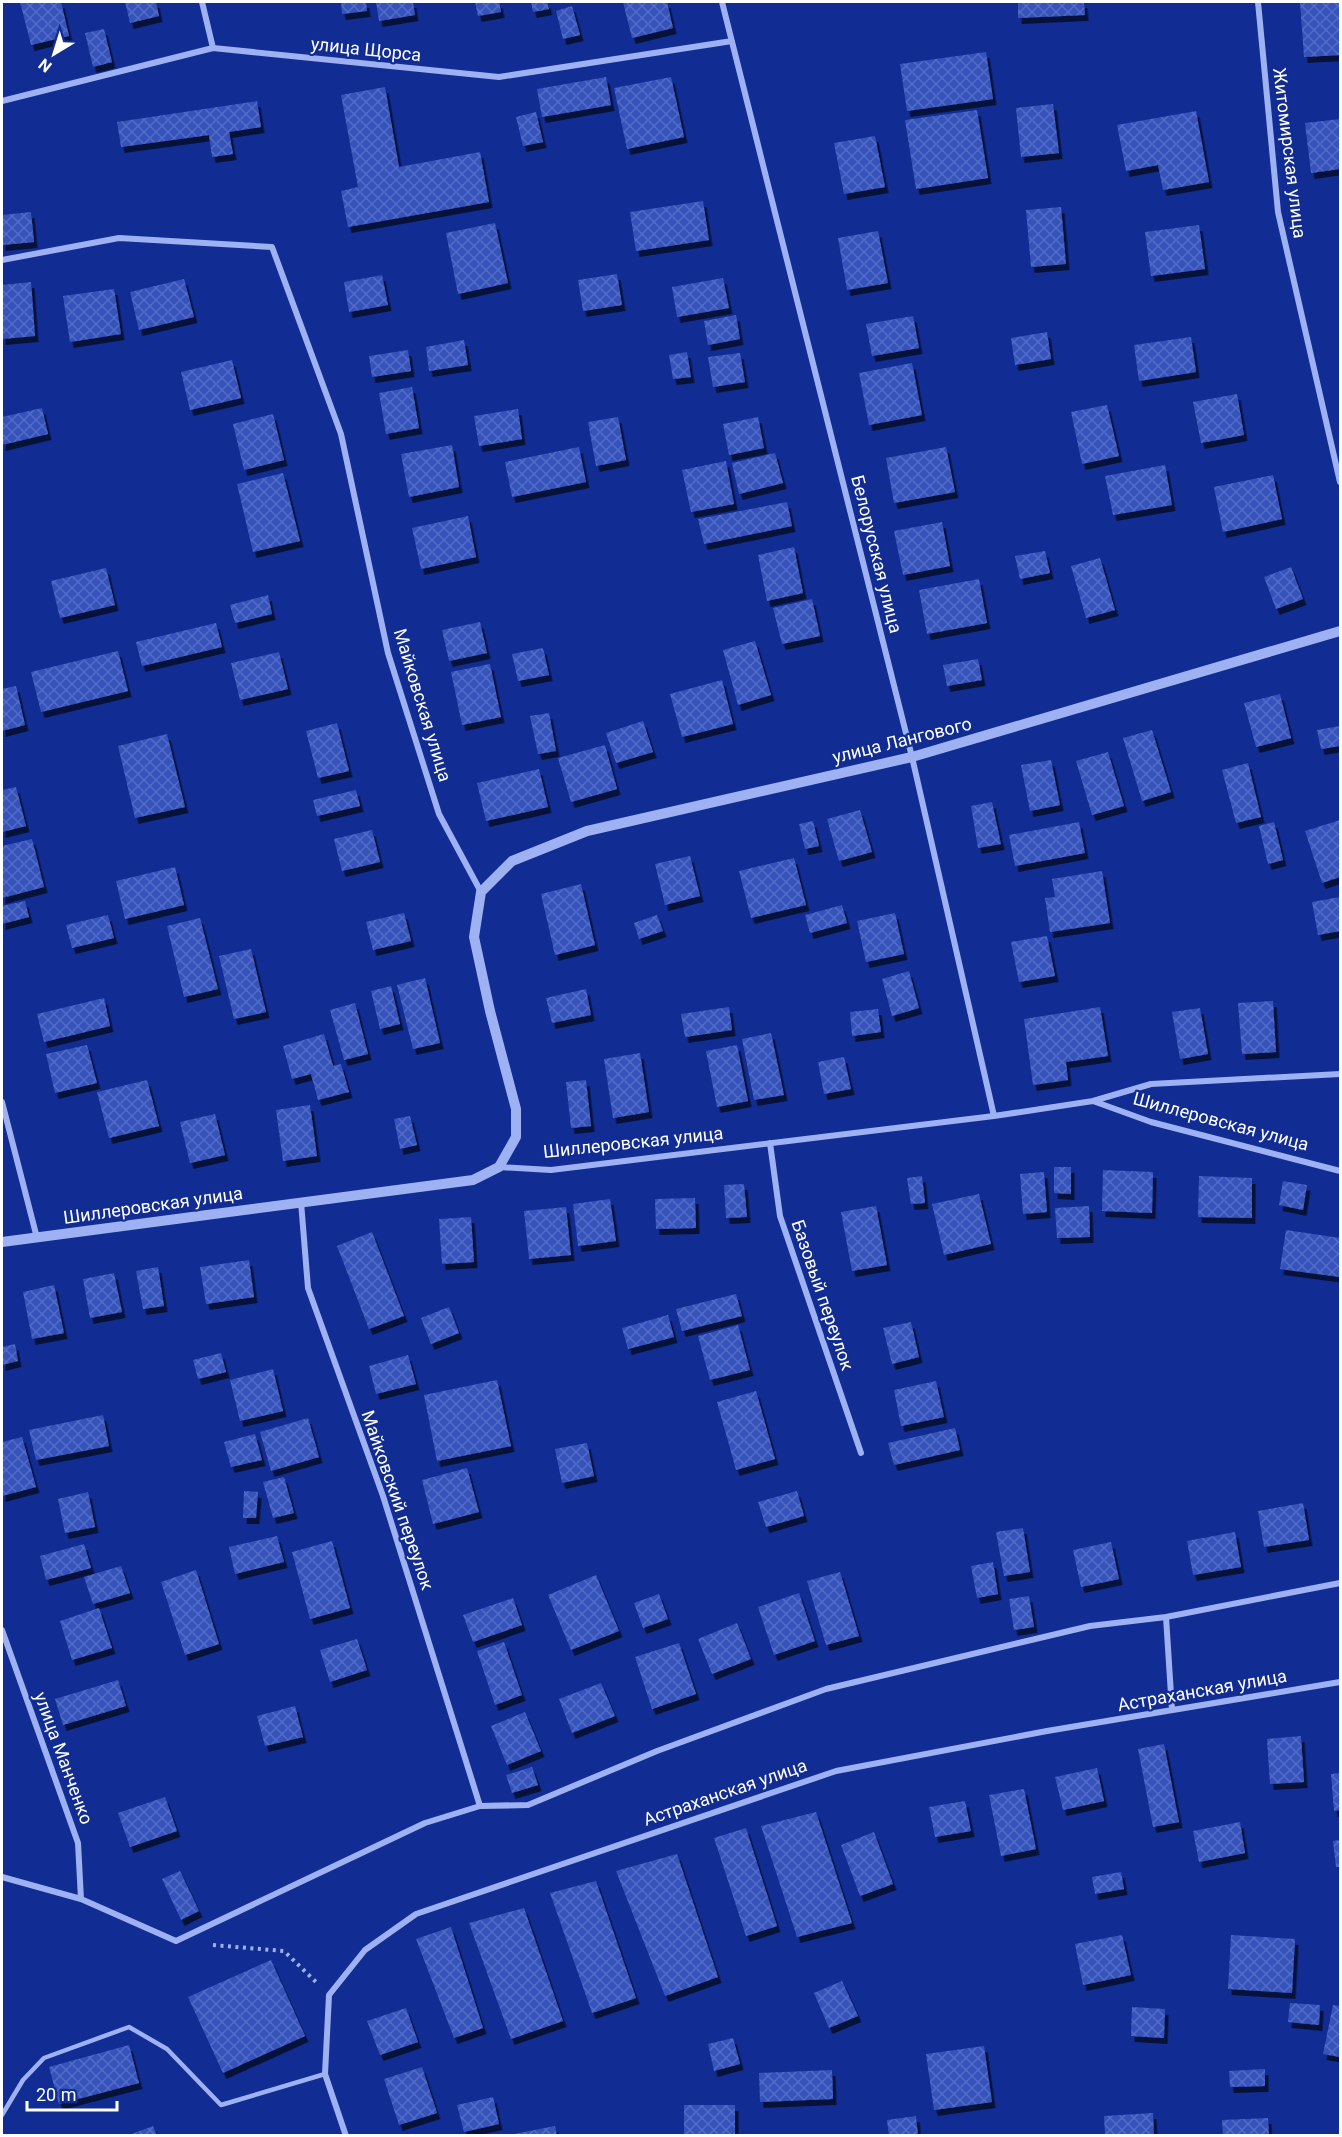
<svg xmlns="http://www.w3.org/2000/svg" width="1342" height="2137" viewBox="0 0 1342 2137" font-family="Roboto,sans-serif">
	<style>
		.building { fill: url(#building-cross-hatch); filter: url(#shadow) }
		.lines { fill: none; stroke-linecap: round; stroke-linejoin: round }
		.path { stroke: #9eb1f3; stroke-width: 4; stroke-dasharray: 3 4.5; stroke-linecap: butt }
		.service { stroke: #9eb1f3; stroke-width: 4.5 }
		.minor { stroke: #9eb1f3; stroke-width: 6 }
		.tertiary { stroke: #9eb1f3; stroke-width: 10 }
		.labels { text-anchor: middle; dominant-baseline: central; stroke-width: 4.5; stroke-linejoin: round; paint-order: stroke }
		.street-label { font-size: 18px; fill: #fff; stroke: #112c93 }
	</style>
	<defs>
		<pattern id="building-cross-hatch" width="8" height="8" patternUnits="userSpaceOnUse" patternTransform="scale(1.5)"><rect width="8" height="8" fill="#3452bb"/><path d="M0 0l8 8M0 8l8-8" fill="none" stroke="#526cc5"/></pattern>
		<filter id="shadow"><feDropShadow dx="3.5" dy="6" stdDeviation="0" flood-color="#0009"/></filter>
	</defs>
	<rect width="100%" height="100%" fill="#112c93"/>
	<path class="building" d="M20,2H61L69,36L31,45Z
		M125,2H156L159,16L130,23Z
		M341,2H366L367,11L342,14Z
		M376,2H413L415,15L379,21Z
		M475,2H499L501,12L478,16Z
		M531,2H547L549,9L533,12Z
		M623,2H667L673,28L632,38Z
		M1018,2H1084L1085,15L1018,18Z
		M1300,2H1340V55L1304,57Z
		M572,6L580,35L563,39L556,11Z
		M104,29L112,62L93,67L85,33Z
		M986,52L993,99L907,111L900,64Z
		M606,77L611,105L542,117L537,89Z
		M671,77L684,137L627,149L614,88Z
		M385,87L399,167L480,152L489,202L348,227L341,191L358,187L341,95Z
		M257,101L261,127L229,132L233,154L212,157L209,135L121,147L117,122Z
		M1053,104L1059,153L1021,157L1016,108Z
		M977,110L988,178L916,189L905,120Z
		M1196,111L1209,182L1163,190L1158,165L1126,171L1117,125Z
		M536,112L543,142L523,146L516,117Z
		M1340,119V169L1311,173L1305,123Z
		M875,136L885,187L844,194L834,143Z
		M703,201L709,240L636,251L630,212Z
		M1061,207L1066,264L1031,267L1026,210Z
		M31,212L34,242L2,245V215Z
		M495,223L508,283L458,294L446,233Z
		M1199,225L1205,269L1151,276L1145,232Z
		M878,231L888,283L847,290L838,238Z
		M617,274L622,305L583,311L578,280Z
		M382,275L388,305L349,312L344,282Z
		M723,278L729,308L677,317L672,287Z
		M184,279L194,317L139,330L130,292Z
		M31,282L35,336L2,339V285Z
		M114,289L121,334L70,342L63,296Z
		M736,315L740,339L708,345L704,321Z
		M913,316L919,348L872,356L866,324Z
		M1047,332L1051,359L1015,365L1011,338Z
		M1191,337L1196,372L1139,381L1134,345Z
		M464,340L468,365L429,371L426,347Z
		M408,350L411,371L372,377L369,356Z
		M687,352L691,377L673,379L669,355Z
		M740,353L745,382L713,387L708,357Z
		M232,360L241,398L190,410L181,372Z
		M912,363L922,415L869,425L859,373Z
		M412,387L419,428L386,434L379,393Z
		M1237,394L1244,435L1201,443L1193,402Z
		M1107,405L1119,456L1082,464L1071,412Z
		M42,408L48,434L2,445V417Z
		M518,409L522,439L479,446L474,416Z
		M273,414L284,460L244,470L233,424Z
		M618,417L626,460L596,466L588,422Z
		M758,417L764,448L729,455L723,424Z
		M452,445L459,487L409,497L401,454Z
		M579,447L586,482L512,497L505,462Z
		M946,447L955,492L894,503L886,458Z
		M775,453L783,483L739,494L732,463Z
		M726,461L734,504L691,512L682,470Z
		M1165,465L1172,505L1113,515L1105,476Z
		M283,473L300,541L253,552L237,484Z
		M1273,475L1282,519L1223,532L1214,487Z
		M787,502L792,526L704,544L698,519Z
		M468,516L476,557L421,569L412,528Z
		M942,522L950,566L903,575L894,531Z
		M794,547L803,593L767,601L758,555Z
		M1045,551L1050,573L1020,579L1015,556Z
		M1100,558L1115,610L1086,618L1071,566Z
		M1291,567L1303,599L1276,609L1264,577Z
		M106,568L115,605L60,618L51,581Z
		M979,579L987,623L927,634L919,590Z
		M268,595L272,614L235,623L230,605Z
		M812,599L820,636L782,644L773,608Z
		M480,622L487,653L449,661L442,630Z
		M216,623L222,647L142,666L136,642Z
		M755,641L771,695L738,705L723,650Z
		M543,648L549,675L518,681L512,654Z
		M118,651L128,691L41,712L31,672Z
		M279,652L288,689L240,700L231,663Z
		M978,659L982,680L947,686L943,665Z
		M490,664L501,717L462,725L451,672Z
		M722,680L733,724L682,737L670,694Z
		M16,686L25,725L2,731V689Z
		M1280,694L1291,738L1256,747L1244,703Z
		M549,713L556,751L538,754L530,716Z
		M643,721L653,752L616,763L606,733Z
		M337,723L349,771L318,778L306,731Z
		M1340,726V746L1321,749L1317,730Z
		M1152,730L1171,792L1142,801L1123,738Z
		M167,734L185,807L135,818L118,746Z
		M605,745L617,789L571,802L558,758Z
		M1108,752L1124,806L1092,815L1076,761Z
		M1051,760L1060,805L1030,811L1021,765Z
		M1248,763L1261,817L1236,823L1222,770Z
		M539,769L548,807L486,821L477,783Z
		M16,787L26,826L2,832V790Z
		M356,790L360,806L317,816L313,800Z
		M992,802L1001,844L978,848L971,806Z
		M860,810L872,852L839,861L827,819Z
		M1340,820V877L1322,883L1305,831Z
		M813,821L819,846L805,849L799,824Z
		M1079,822L1085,853L1015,866L1009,835Z
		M1274,822L1283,860L1268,864L1259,826Z
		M372,830L380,862L342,871L334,839Z
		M32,839L44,887L2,898V846Z
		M690,856L700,896L665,905L655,864Z
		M794,858L806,905L751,918L739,871Z
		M175,867L184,905L125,919L116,881Z
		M1102,871L1110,923L1050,932L1045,898L1055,897L1052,879Z
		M581,884L595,945L555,955L541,894Z
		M1340,897V931L1318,935L1312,902Z
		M25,901L29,917L2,924V906Z
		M842,905L847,923L810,933L805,915Z
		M404,913L411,941L373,950L366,922Z
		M895,913L904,954L866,962L857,921Z
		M108,915L114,938L72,948L66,925Z
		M657,915L663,931L639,939L634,923Z
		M200,918L218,989L184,997L167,926Z
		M1047,936L1055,976L1019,982L1011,942Z
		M251,949L266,1012L234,1019L219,956Z
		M909,971L919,1008L892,1016L882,979Z
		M425,978L440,1043L413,1049L397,985Z
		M391,986L400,1024L380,1029L371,991Z
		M586,989L591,1015L552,1023L546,998Z
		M104,998L110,1026L44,1042L37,1014Z
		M1273,1001L1276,1052L1242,1054L1238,1003Z
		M355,1003L368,1054L344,1060L330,1010Z
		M729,1007L732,1030L685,1037L681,1014Z
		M1100,1007L1108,1056L1066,1062L1068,1080L1033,1085L1024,1019Z
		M1200,1008L1208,1054L1180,1059L1172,1012Z
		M878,1009L881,1032L852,1036L850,1012Z
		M771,1033L784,1095L754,1100L742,1039Z
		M324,1034L333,1066L341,1064L349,1092L318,1100L311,1074L292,1079L283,1046Z
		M87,1045L97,1083L55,1093L46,1054Z
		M737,1045L748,1101L717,1107L706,1051Z
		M640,1053L649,1112L613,1118L604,1059Z
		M844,1057L851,1089L824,1094L818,1062Z
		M147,1080L159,1126L109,1138L97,1092Z
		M586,1080L591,1126L571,1128L566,1082Z
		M310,1105L317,1156L283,1161L276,1110Z
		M215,1114L225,1155L190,1163L180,1122Z
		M410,1116L417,1145L400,1149L394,1119Z
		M1054,1167H1071V1194L1054,1193Z
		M1103,1170L1153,1172L1152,1213L1102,1211Z
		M1044,1172L1047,1212L1023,1214L1020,1174Z
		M922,1176L925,1203L911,1204L907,1178Z
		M1199,1176L1252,1178V1218L1198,1217Z
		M1283,1181L1307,1185L1303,1210L1279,1205Z
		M744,1184L747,1217L726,1218L724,1185Z
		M979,1194L991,1244L944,1255L932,1204Z
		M695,1198L696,1228L656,1229L655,1199Z
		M610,1199L616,1241L578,1246L573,1204Z
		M876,1206L887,1265L852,1271L841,1212Z
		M1089,1206L1090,1237L1057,1238L1055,1208Z
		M566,1207L571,1255L529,1259L524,1211Z
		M471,1217L474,1262L442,1264L439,1219Z
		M1286,1230L1340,1238V1277L1280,1269Z
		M372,1232L404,1316L369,1329L337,1246Z
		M249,1260L254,1297L206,1304L200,1267Z
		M158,1267L164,1306L143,1309L136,1271Z
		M114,1273L122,1312L90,1318L83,1279Z
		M54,1285L64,1333L32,1339L23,1292Z
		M736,1294L742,1316L682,1331L676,1309Z
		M449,1307L459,1333L431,1344L421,1318Z
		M668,1315L674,1337L628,1349L622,1328Z
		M911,1322L919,1357L892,1364L883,1328Z
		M738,1325L750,1370L710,1380L698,1336Z
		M15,1344L18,1361L2,1365V1347Z
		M221,1353L226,1372L198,1379L193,1360Z
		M408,1355L416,1384L376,1394L369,1366Z
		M273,1369L283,1411L240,1421L230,1380Z
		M497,1380L511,1446L437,1461L424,1395Z
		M936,1381L944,1417L901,1426L894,1390Z
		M756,1391L775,1459L736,1470L717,1402Z
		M103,1415L109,1446L36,1460L29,1430Z
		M308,1418L319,1457L271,1471L260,1432Z
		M955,1428L960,1450L894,1465L888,1443Z
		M255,1434L262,1460L231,1467L224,1442Z
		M22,1437L36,1487L2,1496V1442Z
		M587,1443L594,1476L562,1483L555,1449Z
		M467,1468L479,1512L433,1524L422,1480Z
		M284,1477L294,1513L273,1518L263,1482Z
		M244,1491L258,1492L256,1518H243Z
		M797,1491L804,1516L766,1527L758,1502Z
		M88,1492L95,1527L65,1533L58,1499Z
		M1303,1503L1309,1540L1264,1547L1258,1511Z
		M1023,1528L1030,1572L1004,1576L996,1532Z
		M1235,1532L1241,1567L1193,1575L1187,1541Z
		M277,1536L284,1562L235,1574L229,1547Z
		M332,1541L350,1608L310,1619L292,1552Z
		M1111,1542L1119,1579L1081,1587L1073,1550Z
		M84,1544L91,1568L46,1580L40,1556Z
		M993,1562L998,1594L977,1598L971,1566Z
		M121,1566L130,1593L93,1604L84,1577Z
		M196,1570L219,1644L185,1655L161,1582Z
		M840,1572L859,1636L826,1645L807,1581Z
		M596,1575L619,1631L571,1650L548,1595Z
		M799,1593L815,1641L774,1655L758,1607Z
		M659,1594L668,1619L643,1628L634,1603Z
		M1029,1596L1034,1627L1014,1630L1009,1599Z
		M513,1598L522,1625L473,1642L463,1615Z
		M99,1608L112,1648L72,1660L60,1621Z
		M737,1623L751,1659L712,1674L698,1639Z
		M357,1639L367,1670L330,1682L320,1650Z
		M504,1642L522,1695L495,1705L477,1651Z
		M679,1643L696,1694L652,1709L635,1657Z
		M118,1680L126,1706L63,1725L55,1699Z
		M601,1683L615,1716L572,1733L559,1699Z
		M295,1706L303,1737L265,1746L257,1716Z
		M525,1712L541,1751L507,1765L491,1726Z
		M1301,1736L1304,1782L1270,1784L1267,1739Z
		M1164,1744L1179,1822L1153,1827L1138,1749Z
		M532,1767L538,1785L512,1793L506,1775Z
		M1097,1768L1104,1801L1063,1810L1055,1777Z
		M1340,1773V1810L1334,1811L1331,1774Z
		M1024,1789L1036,1849L1001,1856L989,1795Z
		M165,1797L177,1831L130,1847L118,1813Z
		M965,1801L971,1831L935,1837L929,1807Z
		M816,1812L852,1923L797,1937L761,1826Z
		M1240,1822L1245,1853L1199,1862L1193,1831Z
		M746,1828L777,1926L746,1936L714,1838Z
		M874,1832L893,1884L860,1896L841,1845Z
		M1340,1840V1867H1336L1333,1841Z
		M677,1854L718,1977L665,1996L616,1871Z
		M180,1871L199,1911L181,1920L162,1879Z
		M1121,1872L1124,1889L1095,1894L1092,1877Z
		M596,1881L636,1998L592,2013L550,1893Z
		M524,1908L563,2021L511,2039L469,1923Z
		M451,1927L483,2028L454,2038L416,1939Z
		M1122,1935L1131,1975L1083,1985L1075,1944Z
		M1231,1935L1295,1939L1292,1993L1228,1989Z
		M271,1960L305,2036L223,2073L188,1997Z
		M842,1981L858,2016L829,2028L814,1993Z
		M1290,2003L1320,2005L1319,2025L1288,2022Z
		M1333,2005L1340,2006V2057L1323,2054Z
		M1132,2007L1165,2009L1164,2038L1131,2036Z
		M406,2008L418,2042L380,2055L367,2021Z
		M733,2038L740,2064L714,2071L708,2044Z
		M129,2045L139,2083L59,2104L49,2067Z
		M984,2046L992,2102L934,2110L926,2054Z
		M422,2067L437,2113L399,2125L384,2079Z
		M1265,2069V2086L1230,2087L1229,2071Z
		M832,2070L833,2099L760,2102L759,2073Z
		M493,2097L499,2124L464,2132L457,2105Z
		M684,2105H735V2136H684Z
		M1153,2113L1154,2136H1105L1104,2116Z
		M916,2116L918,2136H889L887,2120Z
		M1268,2118L1269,2136H1223L1222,2120Z
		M153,2126L157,2136H129V2135Z
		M555,2126L557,2136H514V2134Z"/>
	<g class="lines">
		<path class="path" d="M213,1945L284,1951L316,1982"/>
		<path class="service" d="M2,2115L23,2080L44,2058L129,2027L167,2049L221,2105L325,2074"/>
		<path class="minor" d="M202,2L213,48
			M722,2L912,757L994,1116
			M1258,2L1278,212L1340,482
			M2,101L213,48L499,77L732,41
			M2,260L119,238L272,247L341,434L388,653L439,814L481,892
			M1093,1101L1151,1122L1340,1171
			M2,1102L37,1238
			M770,1143L780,1216L861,1453
			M499,1167L551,1170L994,1116L1093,1101L1151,1084L1340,1074
			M301,1202L308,1288L383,1496L480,1806
			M1166,1617L1172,1710
			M2,1630L78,1843L81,1899
			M2,1877L81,1899L176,1941L425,1823L480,1806L528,1805L657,1751L826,1689L1090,1626L1166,1617L1340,1583
			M346,2136L325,2074L329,1995L365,1950L416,1914L836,1771L1047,1731L1340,1682"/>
		<path class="tertiary" d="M2,1242L473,1180L499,1167L516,1137V1109L490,1011L474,937L481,892L512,861L587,831L912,757L1340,631"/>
	</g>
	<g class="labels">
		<g class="street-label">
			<text transform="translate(366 49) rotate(6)">улица Щорса</text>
			<text transform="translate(1290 153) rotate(83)">Житомирская улица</text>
			<text transform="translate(877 554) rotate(76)">Белорусская улица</text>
			<text transform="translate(423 705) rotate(73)">Майковская улица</text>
			<text transform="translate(902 740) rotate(-14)">улица Лангового</text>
			<text transform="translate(1221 1121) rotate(15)">Шиллеровская улица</text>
			<text transform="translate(633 1142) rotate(-6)">Шиллеровская улица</text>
			<text transform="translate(153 1205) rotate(-8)">Шиллеровская улица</text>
			<text transform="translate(823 1295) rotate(71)">Базовый переулок</text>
			<text transform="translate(398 1500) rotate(71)">Майковский переулок</text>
			<text transform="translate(1202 1690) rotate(-10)">Астраханская улица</text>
			<text transform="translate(64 1758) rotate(70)">улица Манченко</text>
			<text transform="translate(725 1792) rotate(-19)">Астраханская улица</text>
		</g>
	</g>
	<rect width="1342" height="2137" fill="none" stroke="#ffffff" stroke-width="6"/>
	<g transform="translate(54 54) rotate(218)" stroke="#112c93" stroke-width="4.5" paint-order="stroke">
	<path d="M0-4.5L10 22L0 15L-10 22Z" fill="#ffffff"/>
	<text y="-9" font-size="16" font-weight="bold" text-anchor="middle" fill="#ffffff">N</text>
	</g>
	<path d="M27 2101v9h90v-9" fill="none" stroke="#ffffff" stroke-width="3"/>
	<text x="36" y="2101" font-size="18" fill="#ffffff" stroke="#112c93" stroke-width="4.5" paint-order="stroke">20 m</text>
</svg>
